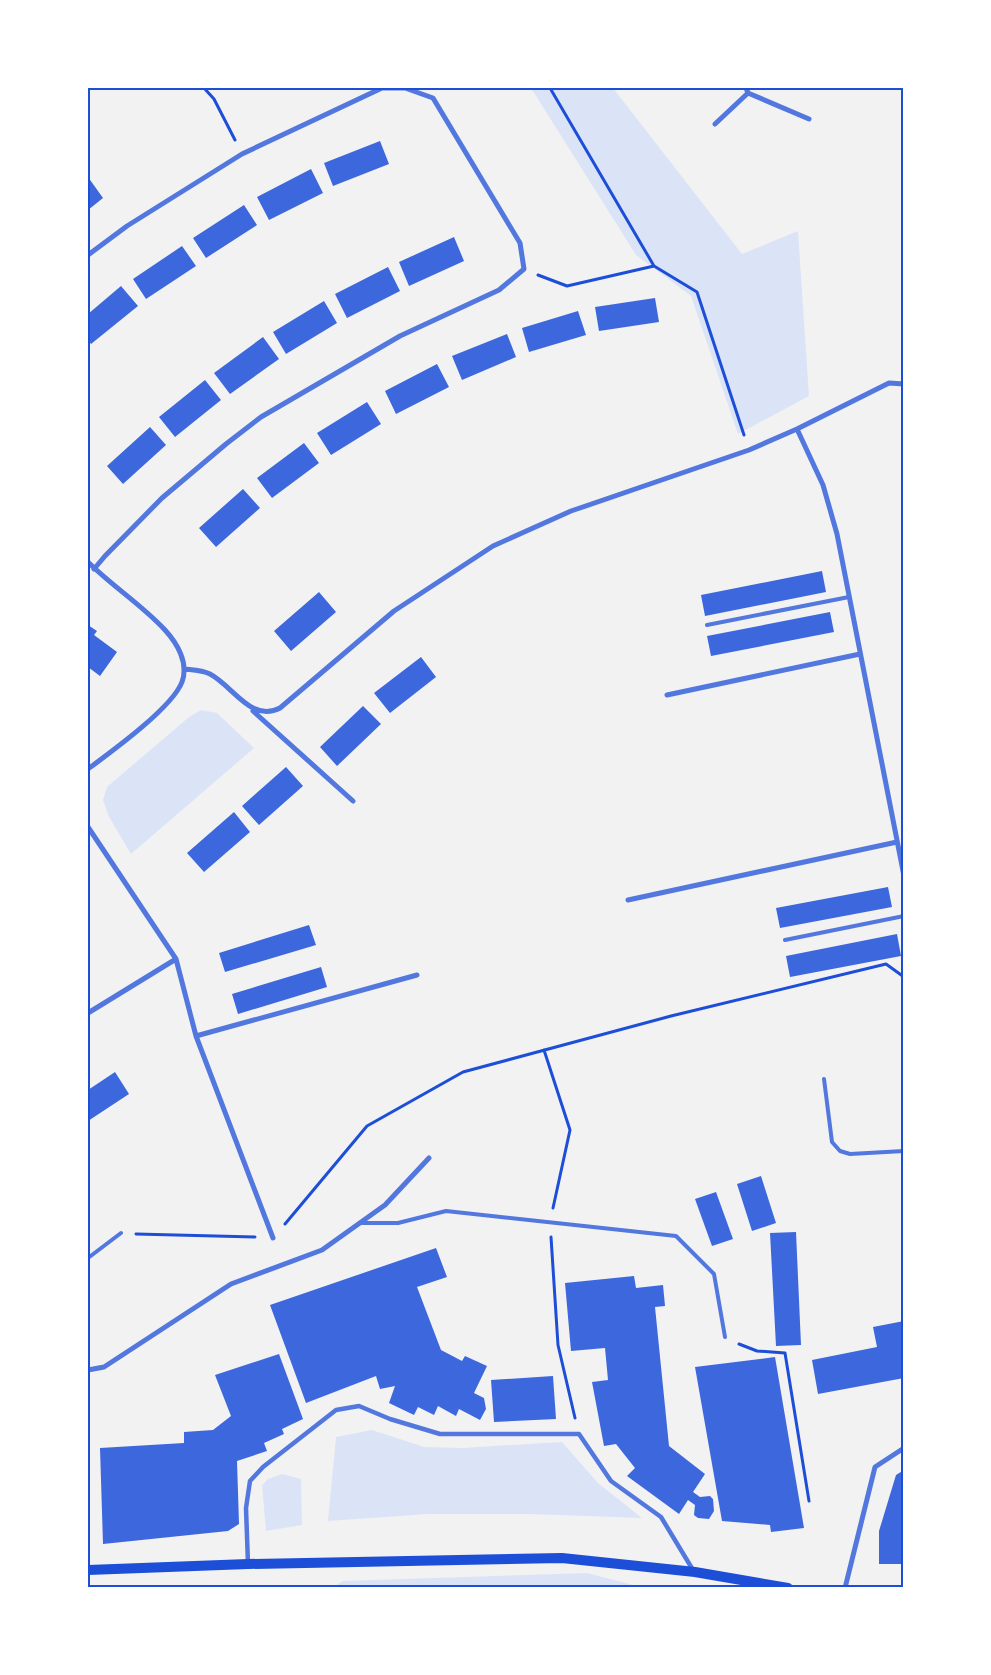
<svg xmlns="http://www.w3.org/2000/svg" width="991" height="1675" viewBox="0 0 991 1675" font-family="Rubik,sans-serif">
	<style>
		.green { fill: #dbe4f7 }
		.building { fill: #3d67dc }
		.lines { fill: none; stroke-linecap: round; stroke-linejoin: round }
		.path { stroke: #1d4ed8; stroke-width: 3 }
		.service { stroke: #5277de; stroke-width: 4 }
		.pedestrian { stroke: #5277de; stroke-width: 4.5 }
		.minor { stroke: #5277de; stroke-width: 5 }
		.secondary { stroke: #1d4ed8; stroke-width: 10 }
		.neatline { fill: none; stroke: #1d4ed8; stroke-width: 2 }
	</style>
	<rect width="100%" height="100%" fill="#f2f2f2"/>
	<path class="green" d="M531,88H613L742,254L798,231L809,396L738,434L691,296L636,255Z
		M201,710L217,713L254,748L131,854L109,817L103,800L107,787L189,717Z
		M372,1430L424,1447L462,1448L562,1442L598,1483L642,1518L529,1514H428L328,1521L336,1437Z
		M282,1474L301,1479L302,1525L266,1531L262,1485L268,1479Z
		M587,1573L641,1587H333L343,1581Z"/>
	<path class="building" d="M380,141L389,164L333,186L324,163Z
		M311,169L323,193L269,220L257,197Z
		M88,177L103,198L88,210Z
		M244,205L257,225L206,258L193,238Z
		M454,237L464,261L409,286L399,262Z
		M182,246L196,266L146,299L133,279Z
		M388,267L400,291L347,318L335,294Z
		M121,286L138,306L91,344L88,340V314Z
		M655,298L659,322L599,331L595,307Z
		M324,301L337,323L286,354L273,332Z
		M578,311L586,335L529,352L522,328Z
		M507,334L516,357L462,380L452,356Z
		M263,337L279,359L230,394L214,373Z
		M437,364L449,387L396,414L385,391Z
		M205,380L221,400L175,437L159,417Z
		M367,402L381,424L331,455L317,433Z
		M150,427L166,445L123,484L107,466Z
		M304,443L319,463L272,498L257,478Z
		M243,489L260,508L216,547L199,528Z
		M822,571L826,592L705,616L701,595Z
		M319,592L336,612L291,651L274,631Z
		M830,612L834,632L711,656L707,636Z
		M88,625L97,631L94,635L117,652L100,676L88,667Z
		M421,657L436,677L390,713L374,693Z
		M363,706L381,724L337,766L320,747Z
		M286,767L303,786L259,825L242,806Z
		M234,812L250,832L204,872L187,853Z
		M888,887L892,907L780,928L776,908Z
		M309,925L316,945L225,972L219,953Z
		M897,934L901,956L790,977L786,956Z
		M321,967L327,987L238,1014L232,994Z
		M115,1072L129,1094L88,1121V1090Z
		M761,1176L776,1223L752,1231L737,1184Z
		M716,1192L733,1239L712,1246L695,1199Z
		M796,1232L801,1345L776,1346L770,1233Z
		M436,1248L447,1277L417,1287L441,1350L462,1361L465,1356L487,1366L474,1393L484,1398L486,1409L480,1420L459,1409L456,1416L438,1406L434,1415L418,1407L414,1415L389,1403L395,1386L380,1389L376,1376L306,1403L270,1305Z
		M634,1276L636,1288L663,1285L665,1306L655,1307L669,1446L705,1474L693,1492L700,1497L710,1496L713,1499L714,1511L709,1519L698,1518L694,1515L695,1505L688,1500L679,1514L627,1476L635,1468L616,1444L604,1446L592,1382L608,1380L605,1348L571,1351L565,1283Z
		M904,1321V1378L818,1394L812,1360L877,1347L873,1327Z
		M279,1354L303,1419L282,1429L284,1434L264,1443L267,1451L237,1461L239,1524L228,1531L103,1544L100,1448L184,1443V1432L213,1430L231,1416L215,1375Z
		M775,1357L804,1528L771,1532L770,1525L722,1521L695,1367Z
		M553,1376L556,1419L494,1422L491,1380Z
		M904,1470V1564H879V1531L896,1475Z"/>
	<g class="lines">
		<path class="path" d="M204,88L214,99L235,140
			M550,88L654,266L697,292L744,435
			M538,275L567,286L654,266
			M544,1050L570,1130L553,1208
			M285,1224L367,1126L463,1072L671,1016L886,964L904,977
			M136,1234L255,1237
			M551,1237L558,1345L575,1418
			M739,1344L757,1351L785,1353L809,1501"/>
		<path class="service" d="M707,625L849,597
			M785,940L904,916
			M824,1079L832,1142L840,1151L850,1154L904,1151
			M360,1223H398L446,1211L676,1236L714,1274L725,1337
			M88,1258L121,1233"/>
		<path class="pedestrian" d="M248,1564L246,1508L250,1481L263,1467L336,1410L359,1406L390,1419L440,1434H579L611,1481L661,1517L693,1570"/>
		<path class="minor" d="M746,88L748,93L809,119
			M715,124L748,93
			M88,255L127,226L242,154L382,88H405L433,98L520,243L524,269L499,290L400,336L261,417L226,444L162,498L105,556L94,569
			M797,429L823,485L837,534L904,876
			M88,562C112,586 142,605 165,630C177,643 189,663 182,682C172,708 111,752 88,769
			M184,669C193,670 202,670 210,674C233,686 251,723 280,708L394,611L493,546L571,511L749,450L797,429L889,383L904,384
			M667,695L860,654
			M253,711L353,801
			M88,827L176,959L196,1036L273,1238
			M628,900L897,842
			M88,1013L176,959
			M196,1036L417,975
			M88,1370L104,1367L231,1284L322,1250L385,1205L429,1158
			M845,1588L875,1467L904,1448"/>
		<path class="secondary" d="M88,1570L248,1564L562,1558L695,1572L788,1588"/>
	</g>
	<rect width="991" height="1675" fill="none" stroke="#ffffff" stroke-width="178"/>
	<rect x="89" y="89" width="813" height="1497" class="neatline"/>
</svg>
